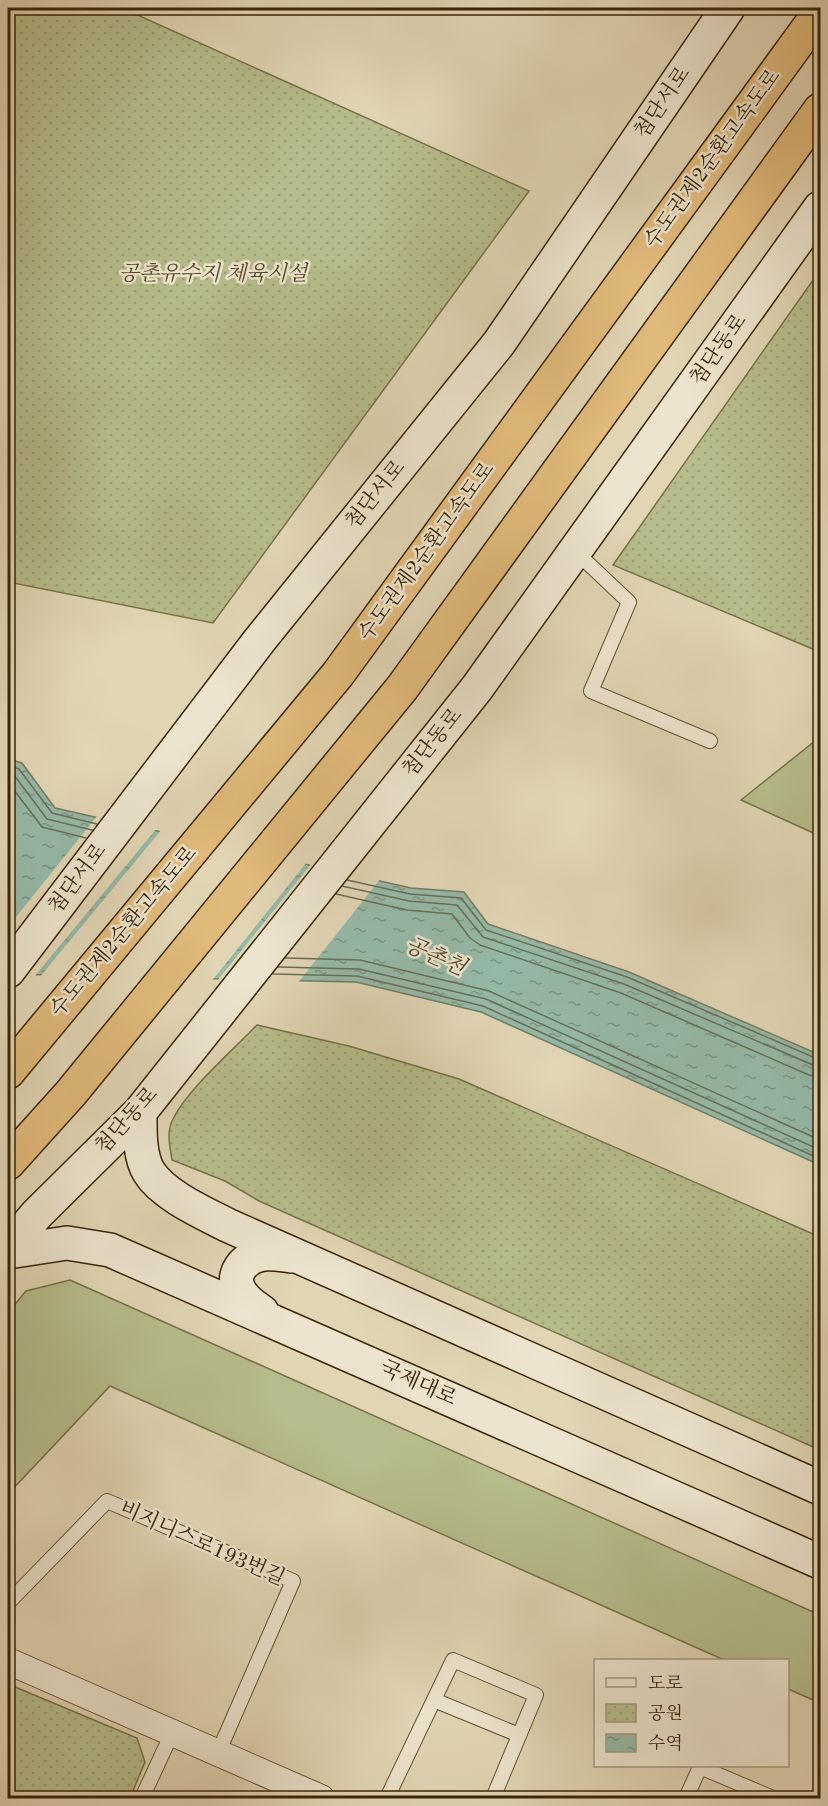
<svg xmlns="http://www.w3.org/2000/svg" width="828" height="1806" viewBox="0 0 828 1806" font-family="'Old Standard TT','Noto Serif KR',serif">
	<style>
		.grass { fill: #b6bc8b; stroke: #787148; stroke-width: 1.5 }
		.park { fill: url(#park-dots); stroke: #787148; stroke-width: 1.5 }
		.water { fill: url(#water-ripples); stroke: #717e66; stroke-width: 1.5 }
		.pier { fill: #e1d5b4 }
		.lines { fill: none; stroke-linecap: round; stroke-linejoin: round }
		.shore { stroke: #687056; stroke-width: 1.5 }
		.lane-casing { stroke: #645231; stroke-width: 16 }
		.street-casing { stroke: #645231; stroke-width: 28 }
		.secondary-casing { stroke: #3b2605; stroke-width: 36 }
		.highway-casing { stroke: #3b2605; stroke-width: 36 }
		.lane { stroke: #ece4ce; stroke-width: 14 }
		.street { stroke: #ece4ce; stroke-width: 26 }
		.secondary { stroke: #ece4ce; stroke-width: 33 }
		.highway { stroke: #e0ba7a; stroke-width: 33 }
		.labels { text-anchor: middle; dominant-baseline: central; stroke-width: 5; stroke-linejoin: round; paint-order: stroke }
		.street-label { font-size: 21px; fill: #3b2605; stroke: #ece4ce }
		.park-label { font-size: 21px; font-style: italic; fill: #5a4c26; stroke: #ece4ce }
		.water-label { font-size: 22px; font-style: italic; fill: #524b2e; stroke: #ece4ce }
	</style>
	<defs>
		<pattern id="park-dots" width="8" height="8" patternUnits="userSpaceOnUse" patternTransform="scale(1.5)"><rect width="8" height="8" fill="#b6bc8b"/><path d="M2 2h.1M6 6h.1" fill="none" stroke="#9da176" stroke-width="1.8" stroke-linecap="round"/></pattern>
		<pattern id="water-ripples" width="26" height="14" patternUnits="userSpaceOnUse" patternTransform="scale(1.5)"><rect width="26" height="14" fill="#95b9a7"/><path d="M2 4q2-2 4 0t4 0M15 11q2-2 4 0t4 0" fill="none" stroke="#7b9686"/></pattern>
	</defs>
	<rect width="100%" height="100%" fill="#e1d5b4"/>
	<filter id="stains"><feTurbulence type="fractalNoise" baseFrequency=".00333" numOctaves="4"/><feColorMatrix values="0 0 0 0 .2 0 0 0 0 .09 0 0 0 0 .02 0 0 0 .5 -.17"/></filter>
	<radialGradient id="worn" r=".72"><stop offset=".6" stop-color="#630" stop-opacity="0"/><stop offset="1" stop-color="#630" stop-opacity=".3"/></radialGradient>
	<path class="grass" d="M820,737V836L741,800Z
		M70,1280L820,1615V1703L788,1689V1660H724L110,1386L8,1494V1313L26,1291Z"/>
	<path class="park" d="M8,8H122L529,191L213,623L8,582Z
		M820,270V652L613,565Z
		M257,1025L349,1046L459,1079L820,1237V1450L259,1201L225,1181L172,1160C170,1147 166,1132 173,1119C188,1089 232,1051 257,1025Z
		M8,1684L137,1738L145,1762L130,1798H8Z"/>
	<path class="water" d="M8,759L22,763L55,808L411,888L464,892L488,924L629,972L820,1055V1165L481,1012L356,982L8,974Z"/>
	<path class="pier" d="M98,815L157,828L34,977H8V927Z
		M162,829L307,862L211,982L39,978Z
		M312,863L381,878L297,984L216,982Z"/>
	<g class="lines">
		<path class="shore" d="M8,765L19,769L52,813L97,824
			M8,773L14,775L47,819L92,830
			M8,782L42,827L86,838
			M347,880L410,894L461,898L486,930L627,977L820,1060
			M342,886L409,901L457,905L483,937L624,984L820,1068
			M336,894L407,910L452,914L470,938L480,945L621,993L809,1075L820,1077
			M285,958L360,960L489,991L820,1140
			M278,967L359,969L486,999L820,1150
			M273,974L357,976L483,1006L820,1159"/>
		<g class="lane-casing">
			<path id="lane" d="M576,552L629,602L591,691L710,741
				M8,1603L107,1501L293,1581L218,1753
				M434,1700L519,1735
				M142,1798L172,1733
				M387,1798L453,1660L536,1695L493,1798
				M686,1798L700,1767L773,1798"/>
		</g>
		<g class="street-casing">
			<path id="street" d="M8,1661L321,1798"/>
		</g>
		<g class="secondary-casing">
			<path id="secondary" d="M8,971L259,641L499,343L728,8
				M140,1112C140,1130 139,1156 149,1172C163,1195 204,1213 227,1225L820,1488
				M8,1248L37,1214L140,1112L477,688L820,208
				M8,1252L67,1243L110,1250L820,1562
				M262,1312C255,1307 246,1301 241,1293C228,1275 245,1256 264,1254C273,1253 283,1255 292,1256"/>
		</g>
		<g class="highway-casing">
			<path id="highway" d="M8,1072L338,674L820,12
				M8,1163L71,1093L402,688L820,110"/>
		</g>
		<use href="#lane" class="lane"/>
		<use href="#street" class="street"/>
		<use href="#secondary" class="secondary"/>
		<use href="#highway" class="highway"/>
	</g>
	<g class="labels">
		<g class="street-label">
			<text transform="translate(663 103) rotate(-56)">첨단서로</text>
			<text transform="translate(713 159) rotate(-54)">수도권제2순환고속도로</text>
			<text transform="translate(719 350) rotate(-55)">첨단동로</text>
			<text transform="translate(376 495) rotate(-51)">첨단서로</text>
			<text transform="translate(427 552) rotate(-54)">수도권제2순환고속도로</text>
			<text transform="translate(433 743) rotate(-51)">첨단동로</text>
			<text transform="translate(78 879) rotate(-53)">첨단서로</text>
			<text transform="translate(124 932) rotate(-50)">수도권제2순환고속도로</text>
			<text transform="translate(127 1121) rotate(-48)">첨단동로</text>
			<text transform="translate(418 1384) rotate(24)">국제대로</text>
			<text transform="translate(202 1544) rotate(24)">비지니스로193번길</text>
		</g>
		<g class="park-label">
			<text x="213" y="274">공촌유수지 체육시설</text>
		</g>
		<g class="water-label">
			<text transform="translate(435 957) rotate(24)">공촌천</text>
		</g>
	</g>
	<rect width="828" height="1806" fill="none" stroke="#e1d5b4" stroke-width="30"/>
	<rect x="9" y="9" width="810" height="1788" fill="none" stroke="#3b2605" stroke-width="3"/>
	<rect x="15" y="15" width="798" height="1776" fill="none" stroke="#3b2605" stroke-width="1.5"/>
	<rect x="594" y="1659" width="195" height="108" fill="#ece4ce" stroke="#a5987e" stroke-width="1.5"/>
	<rect x="606" y="1678" width="30" height="9" fill="#ece4ce" stroke="#a5987e" stroke-width="1.5"/>
	<text x="648" y="1689" font-size="18" fill="#3b2605">도로</text>
	<rect x="606" y="1704" width="30" height="18" fill="url(#park-dots)" stroke="#a5987e" stroke-width="1.5"/>
	<text x="648" y="1719" font-size="18" fill="#3b2605">공원</text>
	<rect x="606" y="1734" width="30" height="18" fill="url(#water-ripples)" stroke="#a5987e" stroke-width="1.5"/>
	<text x="648" y="1749" font-size="18" fill="#3b2605">수역</text>
	<rect width="100%" height="100%" filter="url(#stains)"/>
	<rect width="100%" height="100%" fill="url(#worn)"/>
</svg>
